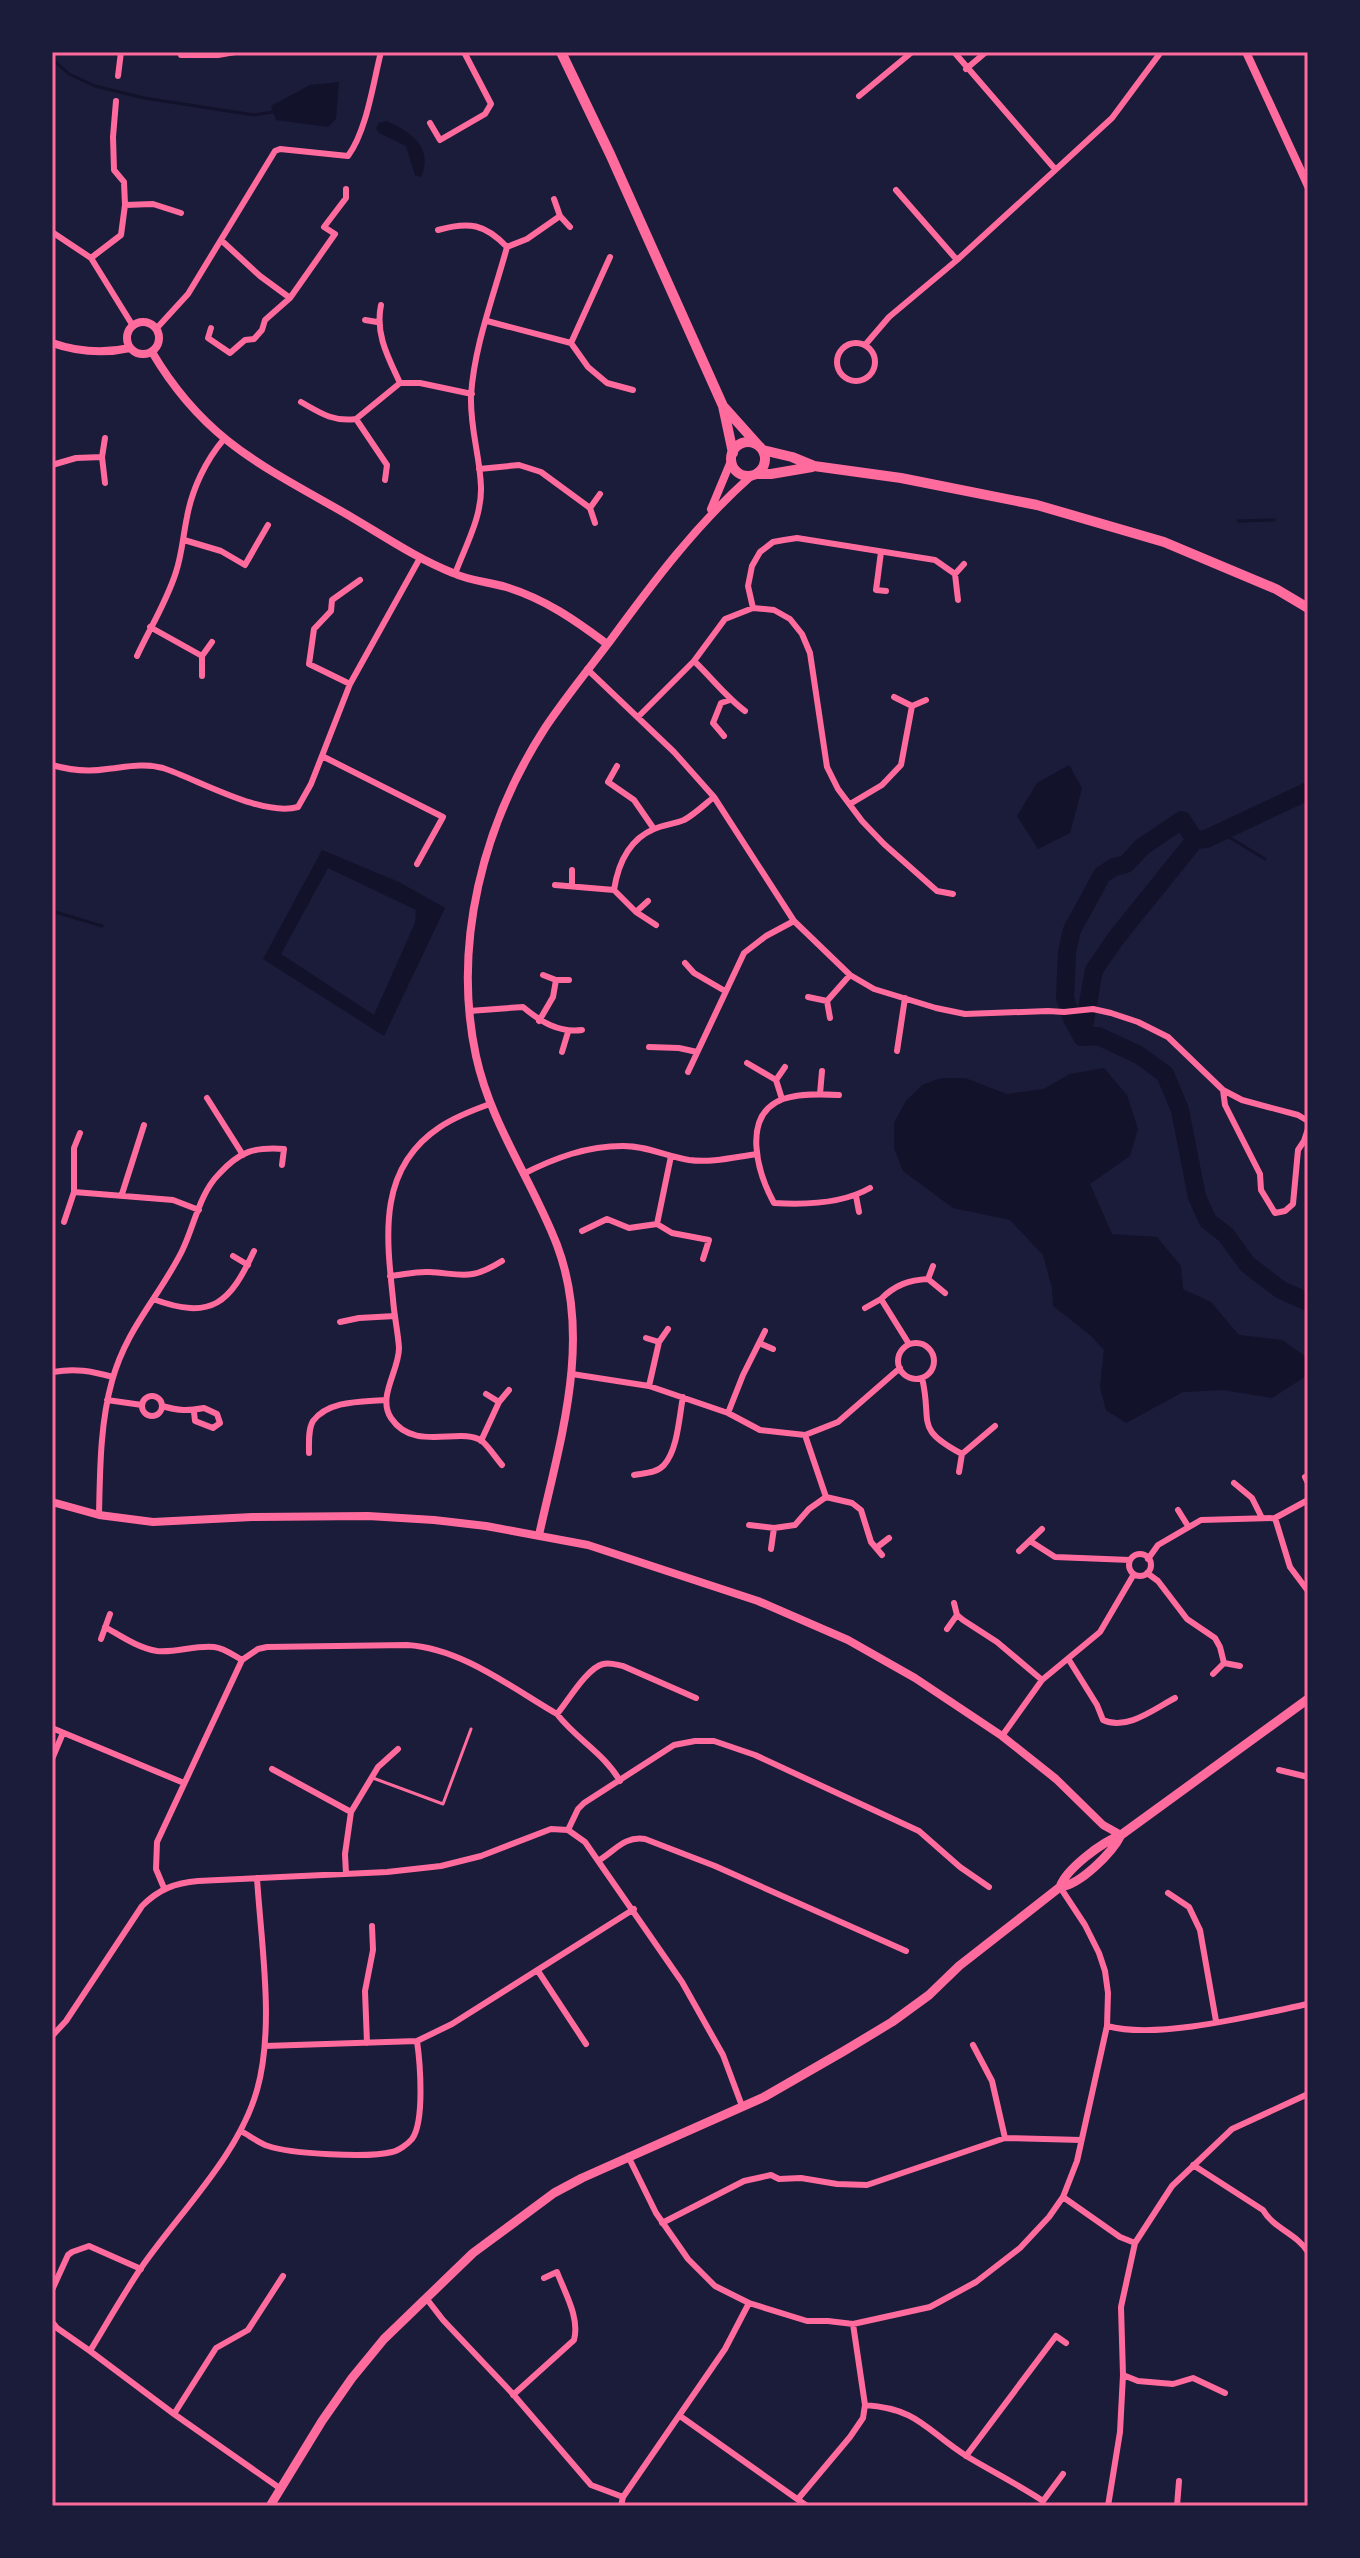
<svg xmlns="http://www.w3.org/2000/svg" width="1360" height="2558" viewBox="0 0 1360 2558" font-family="'Public Sans',sans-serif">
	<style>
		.water { fill: #12122b; fill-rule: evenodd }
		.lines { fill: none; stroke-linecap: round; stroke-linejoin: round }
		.stream { stroke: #12122b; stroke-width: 3 }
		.river { stroke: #12122b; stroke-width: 18 }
		.service { stroke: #ff6b9d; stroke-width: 3 }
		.minor { stroke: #ff6b9d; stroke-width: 6 }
		.tertiary { stroke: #ff6b9d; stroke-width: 8 }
		.secondary { stroke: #ff6b9d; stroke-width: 9 }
		.primary { stroke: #ff6b9d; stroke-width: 10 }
		.neatline { fill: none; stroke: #ff6b9d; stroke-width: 3 }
	</style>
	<rect width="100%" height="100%" fill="#1b1b3a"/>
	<path class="water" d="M339,82L336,119L328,127L276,120L271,106L310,85Z
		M387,121C411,132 434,148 421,177L415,175L406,146L379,133L376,128L379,123Z
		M1069,765L1082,788L1070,833L1038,849L1017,816L1037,783Z
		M322,850L399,882L445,908L384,1036L263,959ZM328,868L416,910L415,923L374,1015L281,954Z
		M1104,1068L1127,1095L1138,1129L1130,1156L1090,1184L1112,1234L1157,1237L1181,1266L1183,1289L1211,1302L1239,1335L1282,1340L1308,1358V1375L1272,1398L1223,1390L1183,1392L1126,1423L1106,1410L1100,1387L1104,1350L1090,1335L1053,1306L1052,1288L1043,1255L1010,1220L953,1208L903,1171L894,1148V1123L906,1101L922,1085L941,1078H965L1007,1094L1044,1089L1070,1074Z"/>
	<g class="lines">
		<path class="stream" d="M52,59L69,74L95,86L144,98L254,115L273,112
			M1238,521L1274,520
			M1206,839L1222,833L1265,859
			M52,911L102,926"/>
		<path class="river" d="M1308,791L1206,839L1195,840L1182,820L1142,847L1126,864L1114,867L1102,875L1072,930L1067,952L1065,998L1072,1019L1082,1037L1098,1036L1139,1055L1165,1074L1180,1110L1197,1197L1208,1221L1226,1235L1247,1264L1281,1290L1308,1302
			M1082,1037L1094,970L1116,938L1195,840"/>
		<path class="service" d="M373,1778L443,1804L471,1729"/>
		<path class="minor" d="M954,52L1055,169
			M181,55H218L235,52
			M966,69L986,52
			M118,76L121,52
			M859,96L912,52
			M430,123L440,140L485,114L491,104L464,52
			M896,190L957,260
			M554,199L560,216
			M125,205L153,204L181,213
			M438,230C469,221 485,224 507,247
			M52,232L91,258L133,326
			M221,240L260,276L290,298
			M91,258L121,235L125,205L124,182L114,170L113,137L116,101
			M381,305C375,334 388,357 400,383
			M365,320L377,322
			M487,321L571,343L588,367L607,383L633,390
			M211,328L208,338L230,353L245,340L254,339L262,330L265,320L290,298L335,234L324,227L346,198V189
			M156,329L188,294L275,151L280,149L348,156C367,130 373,83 381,52
			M571,343L610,257
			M837 362a19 19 0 1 1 38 0a19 19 0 1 1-38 0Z
			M865,345L889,317L957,260L1112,118L1161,52
			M301,402C320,413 333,422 356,419L387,465L385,480
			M356,419L400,383H420L472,394
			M52,465L76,458L102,457
			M479,469L519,465L541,472L590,508L595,523
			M105,483L102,457L105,438
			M590,508L600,494
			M184,540L221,551L245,565L268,525
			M881,552L876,590L886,591
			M455,574C465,547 482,517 481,487C480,456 470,429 471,396C474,346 494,295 507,247L527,239L560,216L570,227
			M955,574L964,564
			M753,608L748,586L752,566L760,552L773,542L784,540L797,538L935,560L955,574L958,600
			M150,627L202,656
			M137,656C150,628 167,601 176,572C182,554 183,536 187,517C192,489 206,460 224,439
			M694,661C711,677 726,697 745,711
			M587,669L674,752L714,797L794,921L850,975L874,989L936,1008L965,1014L1048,1011L1064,1012L1093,1009L1111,1013L1138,1022L1168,1037L1223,1090L1242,1100L1298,1115L1308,1121
			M202,676V656L212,642
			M350,684L309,664L314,629L331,611L332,600L360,580
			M894,697L912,706L926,700
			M638,717L694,661L725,619L753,608L774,610L790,619L802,634L810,653L827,767L838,789L862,821L884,844L937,891L953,894
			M724,736L713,723L721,703L730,700
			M322,756L443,817L417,864
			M52,765C69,770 89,772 107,769C126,767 144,763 163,768C199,780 262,817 298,807L311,784L350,684L420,558
			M617,766L608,782L634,800L654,829
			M850,804L882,785L901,765L912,706
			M572,870V886
			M555,885L614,890L636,912L656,925
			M614,890C618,864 628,840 654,829C663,825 674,824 684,820C695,814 705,804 714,797
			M636,912L648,901
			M685,963L694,973L725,991
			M543,975L556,980H569
			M808,997L827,1001L830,1018
			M827,1001L850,975
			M469,1011L523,1007C541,1022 559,1033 582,1030
			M539,1021L553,997L556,980
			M649,1047L679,1048L697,1052
			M897,1051L905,998
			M562,1052L568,1032
			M747,1063L776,1080L782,1099
			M688,1072L744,953L766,936L794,921
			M776,1080L785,1067
			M1223,1090L1225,1105L1260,1174L1261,1190L1275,1213L1285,1211L1293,1204L1298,1150L1304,1141L1308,1129
			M820,1094L822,1071
			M839,1095C822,1094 800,1093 783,1099C740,1115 758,1174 774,1203C805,1205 842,1204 870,1188
			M207,1098L243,1155
			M490,1104C473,1110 455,1117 440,1127C378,1168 386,1234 393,1299C394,1315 398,1332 399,1348C399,1371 377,1397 391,1418C414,1453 461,1426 482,1441C489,1447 496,1458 502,1465
			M523,1174C555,1158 586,1146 623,1146C647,1146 665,1156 689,1160C711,1163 735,1157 757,1154
			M74,1192L173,1200L199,1210
			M122,1194L144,1125
			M856,1196L859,1212
			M64,1222L74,1192V1148L80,1133
			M657,1224L671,1156
			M582,1231L607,1219L629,1228L657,1224L672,1233L709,1240L703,1259
			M233,1256L248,1265
			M390,1276C403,1275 416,1271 429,1272C463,1274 470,1281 502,1261
			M928,1279L933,1266
			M153,1299C212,1321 230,1303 254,1251
			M865,1308L881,1299
			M340,1322L359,1318L395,1316
			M646,1338L659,1342
			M759,1343L773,1349
			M898 1361a18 18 0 1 1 36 0a18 18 0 1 1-36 0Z
			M909,1344L881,1299C895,1285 909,1280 928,1279L945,1293
			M53,1372C75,1368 91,1371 113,1377
			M572,1374L649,1386L728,1413L760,1430L805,1435L838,1422L900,1368
			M922,1378C933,1423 913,1428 962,1454L995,1426
			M649,1386L659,1342L668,1329
			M486,1394L499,1402
			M142 1406a10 10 0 1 1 20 0a10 10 0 1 1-20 0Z
			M107,1400L142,1405
			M162,1406C180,1411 187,1411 204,1408L217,1414L220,1423L213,1428L195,1421L194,1412
			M728,1413L743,1375L765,1331
			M805,1435L826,1497L852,1503L861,1510L871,1542L882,1555
			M481,1441L499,1402L509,1390
			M309,1453C309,1443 308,1429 313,1421C329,1400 362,1402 385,1400
			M959,1472L962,1454
			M634,1475C645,1473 657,1473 664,1465C678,1449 679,1417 683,1397
			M1305,1477L1308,1483
			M1234,1483L1252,1498L1262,1518
			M1178,1510L1188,1526
			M99,1515C100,1471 100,1424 112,1381C126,1329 159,1297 182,1251C194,1227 199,1194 219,1174C240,1151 254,1147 284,1149L282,1165
			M1275,1518L1290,1567L1308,1591
			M749,1525L774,1528L795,1525L809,1509L826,1497
			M1030,1541L1055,1557L1130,1560
			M876,1548L889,1538
			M771,1549L774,1528
			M1019,1551L1042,1529
			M1129 1565a11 11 0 1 1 22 0a11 11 0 1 1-22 0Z
			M1148,1559L1158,1545L1201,1520L1275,1518L1308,1500
			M1147,1573L1158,1581L1187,1619L1215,1638L1220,1647L1224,1663
			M954,1603L957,1615L963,1620L997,1642L1042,1680
			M105,1627C121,1636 138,1648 157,1651C176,1653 195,1645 214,1647C224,1648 233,1655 242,1660
			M947,1629L957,1615
			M101,1639L110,1614
			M1069,1660L1097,1705L1103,1720C1127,1731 1154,1709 1175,1698
			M1213,1674L1224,1663L1240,1666
			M557,1714C568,1701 587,1668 603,1664C610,1662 617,1665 623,1666L696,1698
			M52,1728L184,1783
			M1002,1736L1042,1680L1100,1632L1134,1574
			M52,1759L63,1733
			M272,1769L351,1812
			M1279,1770L1308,1777
			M568,1830L578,1809L584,1803L674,1745L695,1741H714L755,1755L919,1831L960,1867L989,1887
			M598,1861C616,1850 624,1836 645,1839L715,1866L906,1951
			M346,1874L345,1854L351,1812L378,1767L398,1749
			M257,1878C261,1943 275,2027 257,2090C239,2155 179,2213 141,2268C123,2295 107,2323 90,2351L174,2414L281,2489
			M164,1888L156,1869L157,1842L242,1660L258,1649L267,1647L407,1645C461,1648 512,1688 557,1714C576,1739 604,1753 620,1781
			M1168,1893L1189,1907L1200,1930L1216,2021
			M538,1971L586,2044
			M1107,2026C1158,2040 1255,2015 1308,2004
			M52,2036L66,2021L142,1906C159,1889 175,1883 198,1881L387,1872L441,1866L481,1856L551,1829L568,1830L585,1842L682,1982L723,2055L742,2106
			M367,2043L365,1991L373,1950L372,1926
			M973,2045L992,2081L1005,2138
			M265,2046L417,2041L452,2024L634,1909
			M241,2131C250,2136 259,2143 268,2146C291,2154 369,2158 392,2152C398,2151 408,2144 412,2139C425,2121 420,2062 417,2041
			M628,2156L656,2213L688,2259L715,2286L749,2303L807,2321H828L853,2324L930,2307L976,2282L1020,2248L1049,2217L1063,2197L1077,2161L1107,2026L1108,1993L1105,1971L1099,1953L1085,1925L1060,1887
			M1193,2165L1263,2210C1274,2229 1296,2233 1308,2252
			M1063,2197L1120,2237L1135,2243
			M662,2223L744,2181L771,2175L779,2179L801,2178L837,2184L867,2185L1005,2138L1081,2140
			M52,2290L68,2255L72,2252L89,2246L141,2269
			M426,2298L443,2320L512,2393L591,2485L623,2497
			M52,2322L57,2328L90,2351
			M1123,2375L1138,2381L1173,2384L1193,2378L1225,2393
			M513,2395L574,2340C580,2318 565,2293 557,2272L544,2278
			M865,2405C920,2409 926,2431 968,2457C993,2472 1019,2485 1043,2501L1063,2474
			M174,2414L216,2348L248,2330L283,2276
			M680,2416L807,2506
			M966,2456L1056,2336L1066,2343
			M798,2499L850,2437L863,2418L865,2405L853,2324
			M621,2506L623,2497L725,2349L749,2303
			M1108,2506L1120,2432L1123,2375L1121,2307L1135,2243L1172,2186L1232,2129L1308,2094
			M1177,2506L1179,2481"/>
		<path class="tertiary" d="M1246,52L1308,186
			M127 338a16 16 0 1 1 32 0a16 16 0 1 1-32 0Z
			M52,343C78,352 103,354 130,348
			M152,352C202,437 258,464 341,511C378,532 413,557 453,573C470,581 489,582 506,587C545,599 575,620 607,644
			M711,509L731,461
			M52,1502L99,1515L153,1522L252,1517L368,1516L434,1520L486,1526L588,1545L758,1601L848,1640L915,1678L1002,1736L1056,1779L1103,1825L1121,1835
			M539,1535C560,1440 593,1340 557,1245C532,1180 491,1125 476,1056C452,944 483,824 545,728C565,698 588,670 610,641C654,581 696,525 751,476"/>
		<path class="secondary" d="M1060,1887C1066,1869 1102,1842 1121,1835L1308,1699
			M270,2506L322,2421L352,2378L384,2339L473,2253L554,2193L582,2178L764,2097L844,2051L892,2022L929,1995L959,1966L1060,1887C1080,1885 1112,1853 1121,1835"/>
		<path class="primary" d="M561,52L610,154L723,406L733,453
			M724,407L758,445
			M731 459a17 17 0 1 1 34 0a17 17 0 1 1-34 0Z
			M763,450L792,457L814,466L901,478L1037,505L1164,542L1276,589L1308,608
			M757,474H771L812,467"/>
	</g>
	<rect width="1360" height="2558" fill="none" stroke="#1b1b3a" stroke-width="108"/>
	<rect x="54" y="54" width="1252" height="2450" class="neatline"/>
</svg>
